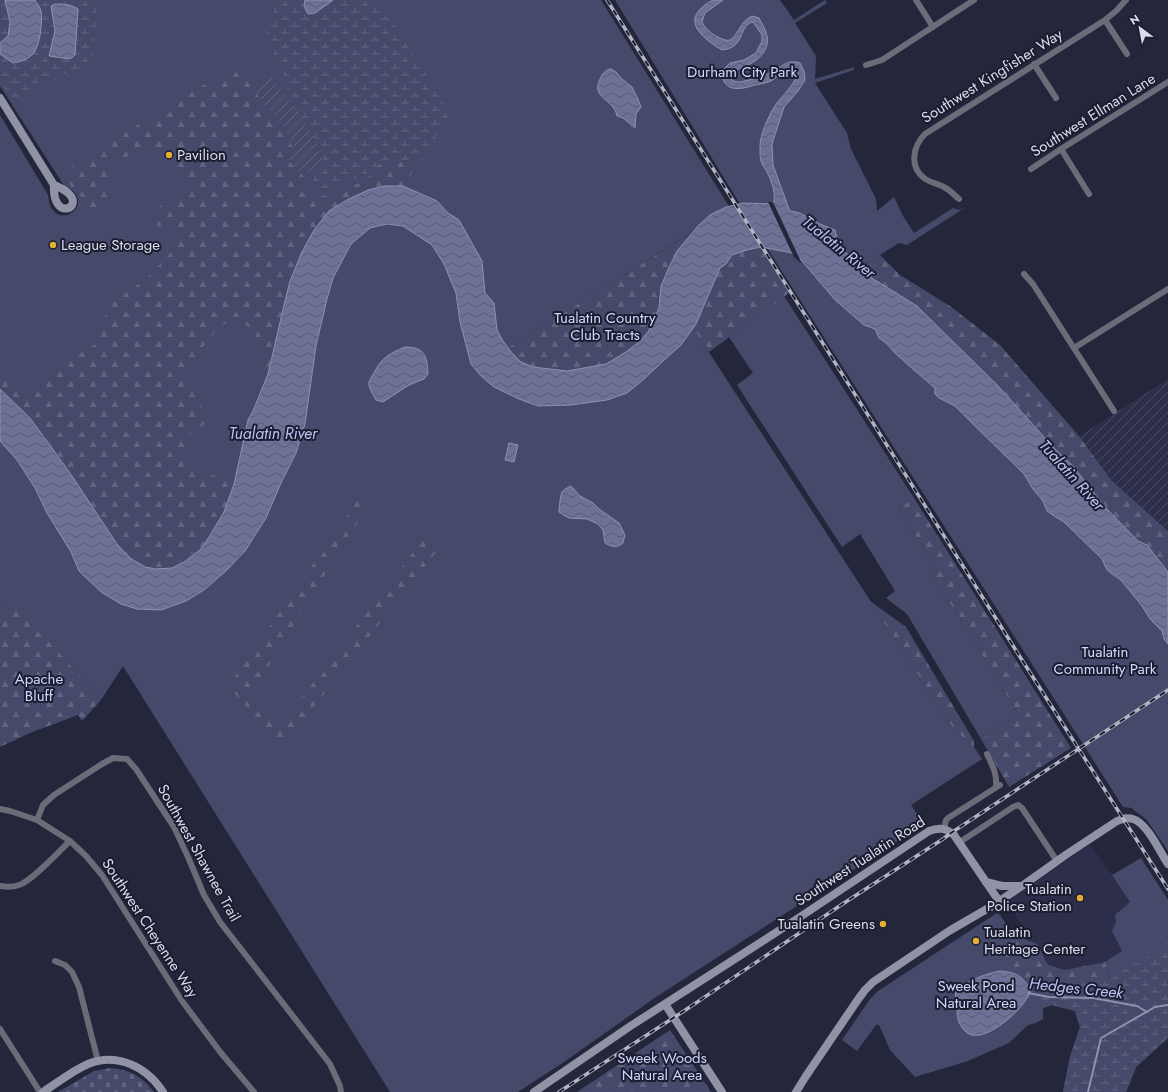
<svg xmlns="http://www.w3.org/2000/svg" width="1168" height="1092" viewBox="0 0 1168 1092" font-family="Jost,sans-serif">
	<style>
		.built { fill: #2c2e4a }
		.industrial { fill: url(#industrial-furrows) }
		.green { fill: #464a6a }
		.forest { fill: url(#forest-firs) }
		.wetland { fill: url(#wetland-marsh) }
		.cemetery { fill: url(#cemetery-stones) }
		.garden { fill: url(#garden-furrows) }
		.water { fill: url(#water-waves); stroke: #8e91b0 }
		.pier { fill: #24263c }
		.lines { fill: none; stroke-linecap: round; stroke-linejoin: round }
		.stream { stroke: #8e91b0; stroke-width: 2 }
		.street { stroke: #6b6c78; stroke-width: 6 }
		.secondary { stroke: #9093a5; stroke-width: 8 }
		.rail-casing { stroke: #b2b4c4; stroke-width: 3.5 }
		.rail { stroke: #1b1d31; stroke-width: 2; stroke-dasharray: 6; stroke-linecap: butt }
		.poi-dot { fill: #e1af34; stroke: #1b1d31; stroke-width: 1.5 }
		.labels { text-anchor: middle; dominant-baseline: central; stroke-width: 4; stroke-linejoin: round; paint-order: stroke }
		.park-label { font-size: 15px; fill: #d2d7fd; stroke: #1b1d31 }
		.street-label { font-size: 15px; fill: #dadceb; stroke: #1b1d31 }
		.poi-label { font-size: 15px; fill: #dadceb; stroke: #1b1d31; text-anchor: start }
		.water-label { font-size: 16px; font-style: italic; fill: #bdc3f5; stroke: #1b1d31 }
	</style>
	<defs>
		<pattern id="industrial-furrows" width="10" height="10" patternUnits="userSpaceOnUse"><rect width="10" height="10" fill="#2c2e4a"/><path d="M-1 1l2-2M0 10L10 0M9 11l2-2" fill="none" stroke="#4a4c64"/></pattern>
		<pattern id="forest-firs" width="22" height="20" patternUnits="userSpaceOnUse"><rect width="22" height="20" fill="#464a6a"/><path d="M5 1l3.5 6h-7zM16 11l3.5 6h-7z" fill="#60647f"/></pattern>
		<pattern id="wetland-marsh" width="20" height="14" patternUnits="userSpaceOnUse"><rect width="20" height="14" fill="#464a6a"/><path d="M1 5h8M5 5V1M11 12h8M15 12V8" fill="none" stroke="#60647f"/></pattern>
		<pattern id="cemetery-stones" width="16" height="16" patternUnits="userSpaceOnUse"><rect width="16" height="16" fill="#464a6a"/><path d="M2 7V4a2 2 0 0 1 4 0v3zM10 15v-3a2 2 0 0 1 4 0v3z" fill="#60647f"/></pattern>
		<pattern id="garden-furrows" width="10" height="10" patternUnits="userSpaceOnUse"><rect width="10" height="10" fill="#464a6a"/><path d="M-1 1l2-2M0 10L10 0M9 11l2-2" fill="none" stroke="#60647f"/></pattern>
		<pattern id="water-waves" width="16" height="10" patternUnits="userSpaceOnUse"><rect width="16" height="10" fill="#6d7196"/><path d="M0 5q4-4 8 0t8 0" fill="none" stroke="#595c72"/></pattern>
	</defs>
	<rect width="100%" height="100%" fill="#24263c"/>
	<path class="built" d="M1090,844L1112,875L1141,858L1168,900L1155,952L1065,970L1048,965L1037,944L1019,937L1023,927L1007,902Z"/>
	<path class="industrial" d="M1168,379V531L1111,480L1079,436Z"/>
	<path class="green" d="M0,0H601L730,208L504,351L664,283L953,728L974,747L982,759L911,805L924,824L656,997L564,1062L518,1092H390L123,666L101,700L24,614L0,606V441L17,460L35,488L47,513L71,552L79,571L121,604L137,609L161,610L227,570L245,551L266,518L281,483L296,453L305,424L316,346L327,299L333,278L351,244L370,228L387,224L391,204L284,305L268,374L253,411L248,420L234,484L224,512L201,549L188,559L32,419L0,389V115L48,195C49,200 49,206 53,210C62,223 83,211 77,196C74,189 68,189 63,184L0,86Z
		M615,0H780L794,20L825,0L827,3L795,23L816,56L815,79L854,67V70L815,83L847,133L851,149L876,199L877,211L894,197L903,216L914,233L953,208L959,210L966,207L907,245L899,243L859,268L847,254L838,242L837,238L820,224L800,213L791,211L789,209L788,205L740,204Z
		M767,248L792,253L802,261L835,300L864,325L875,329L879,338L886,343L895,353L915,371L935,388V394L955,406L978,429L1024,474L1033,489L1043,501L1047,511L1054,516L1064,522L1102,559L1107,570L1112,574L1121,580L1142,606L1150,619L1162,631L1164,639L1168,644V851L1146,819C1141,815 1136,813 1132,808L1123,807Z
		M784,296L914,498L899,508L937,570L932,574L1019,715L981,739L907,614L886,598L895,591L860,534L842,547L737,385L753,373L729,337Z
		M1141,858L1168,900V1038L1136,1067L1126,1092H1063L1070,1057L1080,1027L1075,1011L1052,1005L1043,1008V1019L1036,1023L1028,1025L1009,1043L968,1061L915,1077L890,1050L879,1025H876L857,1051L842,1040L870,999L878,991L997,913L1000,915L1021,945L1036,976L1110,978L1105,962L1122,951L1112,931L1116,922L1115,915L1130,902L1112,875Z"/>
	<path class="forest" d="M238,64L263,103L276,117L285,130L294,151L290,160L292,164L302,174L314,193L319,196H327L367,180L372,171L379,165L386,161H399L419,163L403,186H385L368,190L314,230L302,252L290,281L284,305L268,374C264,362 259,336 251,329C246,324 238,320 231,321C219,323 191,359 190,372C190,377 191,385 193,390C197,401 207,411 206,423L189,435L184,445V453L195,468L234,484L224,512L209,537L201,549L194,554H190L188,557V559L172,568L156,569L144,567L130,558L117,544L70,473L32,419L0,389V369L4,375L27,394L52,377L71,358L95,344L106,314L114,302L149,276L174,249L179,233L178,229L175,225L170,223L163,227L158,226L152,217C163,198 171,202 188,193L189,188L185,183L178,181L175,176L171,164L146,151L116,160L106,172C111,192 117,209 93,217L85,213V199C69,188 65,183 73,165L163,109Z
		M694,231C680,247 667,265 661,286C660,292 660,300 659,307C657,313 652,326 648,332C640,344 620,358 607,363C599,367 568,371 559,370C536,368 524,368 508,348Z
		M761,247L789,293L709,352L693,328L720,268C726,264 727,260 732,256C737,250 753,249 761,247Z
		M880,255L900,275L950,306L1000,345L1079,436L1111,480L1168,531V572L1147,545L1138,541L1104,506L1073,466L1055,449L998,386L917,306L862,272L859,268Z
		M360,497L371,500L250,696L283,722L426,535L437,551L282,747L228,686Z
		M914,498L1071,748L1009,787L981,739L1019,715L932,574L937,570L899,508Z
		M870,601L906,627L974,741V747L953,728Z
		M0,606L24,613L101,700L82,721L78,715L30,733L0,747Z
		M1019,937L1037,944L1048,965L1065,970L1105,962L1110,978L1070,985L1036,977L1022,979L1019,975L1012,973L1003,950L1008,947Z
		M670,1030L711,1092H577Z"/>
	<path class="wetland" d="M0,0H95L97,15L93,58L86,70L72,80L67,74H63L17,103L13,101L0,81Z
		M274,0H379L451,115L419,163L399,161H386L379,165L372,171L325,191C313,188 314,181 311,171L326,164L318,149L313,134L301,114L290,101L283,69L268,46V36L265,29L274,11Z
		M1168,942V1038L1136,1067L1126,1092H1063L1070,1057L1080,1027L1075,1011L1052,1005L1043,1008L1040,993L1036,977L1070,985L1110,978L1155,952Z"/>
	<path class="cemetery" d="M110,1068C131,1070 141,1076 154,1092H58L94,1071Z"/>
	<path class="garden" d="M271,76L290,101L301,114L313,134L318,149L326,164L302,174L292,164L290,160L294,151L285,130L276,117L263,103L253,87Z"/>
	<path class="water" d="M5,0H35C37,3 40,7 41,11C43,21 40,46 33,54C28,59 20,62 13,63L0,54V43L8,36L10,22Z
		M305,0H333L315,13L308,14L304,6Z
		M713,0H723L705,13L702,22C705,28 711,34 718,37C722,39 726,41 730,40C735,38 741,24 746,20C748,18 750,17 752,16L759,18C762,24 766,30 767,36C770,49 759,60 748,65C740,68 734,70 731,78L732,80C734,81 736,82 738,82C745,82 769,74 774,71C784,65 788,59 800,63L804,71L805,80L798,91L784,107L772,144L773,165L789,209L791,211L800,213L820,224L835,230L838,242L847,254L862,272L917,306L998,386L1055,449L1073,466L1104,506L1138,541L1147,545L1168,572V644L1164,639L1162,631L1150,619L1142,606L1121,580L1112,574L1107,570L1102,559L1064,522L1054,516L1047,511L1043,501L1033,489L1024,474L978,429L955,406L939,398L935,394V388L915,371L895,353L886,343L879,338L875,329L864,325L835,300L802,261L792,253L761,247L747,250L732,255L726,264L720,268L696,324L681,345L662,362L643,380L627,393L607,400L571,405L538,406L519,399L494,387L481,376L471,364L460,322L456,293L444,264L432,245L403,226L387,224L370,228L351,244L333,278L327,299L316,346L305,424L296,453L281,483L266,518L245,551L227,570L204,590L186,601L161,610L137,609L121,604L101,592L79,571L71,552L47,513L35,488L17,460L0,441V389L31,419L70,473L117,544L130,558L145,567L156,569L172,568L184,562L201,549L209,537L224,512L234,484L248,420L253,411L268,374L284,305L290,281L302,252L314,230L329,211L347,200L368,190L385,186H403L437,201L448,213L459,220L482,261L485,293L494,303L497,330L503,341L512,353L521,362L533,367L567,371L606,364L626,352L639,342L648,332L659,308L661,286L669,267L678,250L698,226L710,215L726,207L743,203L773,204C777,195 771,180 767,172C765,168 762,165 761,161C760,158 760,153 760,149C759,136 769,114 777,103C784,94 792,87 797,76L794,71C789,72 783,73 779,76C776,77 773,80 771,81C766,83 760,84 755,85C740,90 722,93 722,71L730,63L744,60L756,53L762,41V35L753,22C738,25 746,48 722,50C710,43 686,27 698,12C702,6 708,3 713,0Z
		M55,4C63,4 71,4 78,9L75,55L70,59L49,56L55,31L51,6Z
		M611,69L616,72L622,79L632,87L637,97L641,107L636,114L635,128L623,118L617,116C614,99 590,98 600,79C603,73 605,70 611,69Z
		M405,347C425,347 427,356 428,374L424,379L409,385L383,402L376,400C373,394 368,388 369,382C370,379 372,376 374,373C381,358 390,353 405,347Z
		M509,443L518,445L514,462L505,460Z
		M570,486L573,488L580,496L593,503L599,509L619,523L625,535L623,543C617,548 611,547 605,543L603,530L598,524L587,519L569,518L559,512C559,508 560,497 562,492C564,489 568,488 570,486Z
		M1000,971C1018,973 1018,974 1030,987C1030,989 1031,991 1030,993C1029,996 1026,999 1025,1001C1016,1015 980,1047 965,1031C958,1024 957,1017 957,1008C958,1001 954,998 956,990C972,980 980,975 1000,971Z"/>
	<path class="pier" d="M768,202H773L802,264L794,257Z"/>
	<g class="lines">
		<path class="stream" d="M1028,993L1049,997L1093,998L1137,1006L1147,1012
			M1088,1092L1101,1038L1155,1007L1168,1005"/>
		<path class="street" d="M916,0L933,27
			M1105,20L1127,54
			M1034,64L1056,98
			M866,65L882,60L974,0
			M1061,149L1089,194
			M1031,169L1061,149L1168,82
			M959,199C954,195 950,190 944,187C937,183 930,183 924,178C909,167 913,146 925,134L1105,20L1116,11L1126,0
			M1024,274L1033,284L1114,411
			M1074,348L1168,289
			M987,754C993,767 997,773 996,787
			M0,809L10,811L37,820L70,841L86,856L102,875L182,1001L221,1053L254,1092
			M37,820L43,805L54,795L102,764L113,758L127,759L136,769L174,827L188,857L204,895L220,922L330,1064L340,1086L341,1092
			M944,829L946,820L948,818L1000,785
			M960,842L1013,807L1018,805L1022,808L1057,861
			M0,886C6,887 13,887 19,885C32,881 59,851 70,841
			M55,961L65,965L72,972L79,987L98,1061
			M0,1029L40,1092"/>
		<path class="secondary" d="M0,98L54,185C59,187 64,189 68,193C85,208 52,222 54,185
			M986,882L1002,886H1021
			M665,1004L722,1092
			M43,1092C57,1083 72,1071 88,1064C117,1052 147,1067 163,1092
			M534,1092L629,1027L800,917L929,831C939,827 946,828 954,835L999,901
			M796,1092L806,1076L859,998L865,990L873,982L949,931L992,906L1022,886L1067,854L1117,821C1123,819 1127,817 1133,819C1147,823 1160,852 1168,864"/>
		<g class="rail-casing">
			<path id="rail" d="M607,0L1022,660L1168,889
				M559,1092L684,1011L841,905L943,839L951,833L1168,690"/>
		</g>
		<use href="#rail" class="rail"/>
	</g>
	<g class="poi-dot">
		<circle cx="169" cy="155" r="4"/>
		<circle cx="53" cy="245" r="4"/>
		<circle cx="1080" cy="898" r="4"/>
		<circle cx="883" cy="924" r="4"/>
		<circle cx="976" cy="941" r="4"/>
	</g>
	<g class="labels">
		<g class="park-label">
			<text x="742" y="72">Durham City Park</text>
			<text x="605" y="318">Tualatin Country<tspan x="605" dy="17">Club Tracts</tspan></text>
			<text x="1105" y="652">Tualatin<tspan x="1105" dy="17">Community Park</tspan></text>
			<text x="39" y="679">Apache<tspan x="39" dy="17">Bluff</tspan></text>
			<text x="976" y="986">Sweek Pond<tspan x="976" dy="17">Natural Area</tspan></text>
			<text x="662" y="1058">Sweek Woods<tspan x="662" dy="17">Natural Area</tspan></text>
		</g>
		<g class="street-label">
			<text transform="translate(992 76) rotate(-32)">Southwest Kingfisher Way</text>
			<text transform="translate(1093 115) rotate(-32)">Southwest Ellman Lane</text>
			<text transform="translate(199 853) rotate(61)">Southwest Shawnee Trail</text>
			<text transform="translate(860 861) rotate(-33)">Southwest Tualatin Road</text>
			<text transform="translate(150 928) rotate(57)">Southwest Cheyenne Way</text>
		</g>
		<g class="poi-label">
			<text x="177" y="155">Pavilion</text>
			<text x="61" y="245">League Storage</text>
			<text x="1072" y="889" text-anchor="end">Tualatin<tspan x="1072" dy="17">Police Station</tspan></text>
			<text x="875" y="924" text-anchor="end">Tualatin Greens</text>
			<text x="984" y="932">Tualatin<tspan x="984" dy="17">Heritage Center</tspan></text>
		</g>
		<g class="water-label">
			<text transform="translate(839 247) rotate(39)">Tualatin River</text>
			<text x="273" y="433">Tualatin River</text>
			<text transform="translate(1072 475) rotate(48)">Tualatin River</text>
			<text transform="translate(1076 988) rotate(6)">Hedges Creek</text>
		</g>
	</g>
	<g transform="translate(1140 28) rotate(328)" stroke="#1b1d31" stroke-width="3" paint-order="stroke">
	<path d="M0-3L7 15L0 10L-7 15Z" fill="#dadceb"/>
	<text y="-6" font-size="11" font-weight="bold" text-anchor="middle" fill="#dadceb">N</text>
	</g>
</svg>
